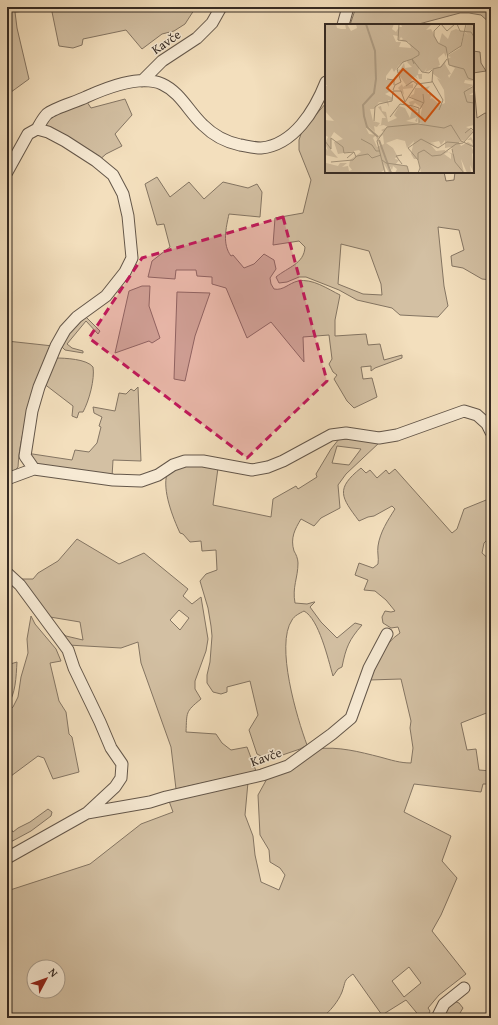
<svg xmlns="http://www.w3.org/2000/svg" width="498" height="1025" viewBox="0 0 498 1025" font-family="'Gentium Book Plus',serif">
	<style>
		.green { fill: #d3c0a3; stroke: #847563; fill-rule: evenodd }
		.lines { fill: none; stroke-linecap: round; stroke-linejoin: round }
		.minor-casing { stroke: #64574a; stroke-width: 13 }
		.minor { stroke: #f7ead4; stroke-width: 11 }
		.marked { fill: #c2185b; fill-opacity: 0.2; stroke: #c2185b; stroke-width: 3; stroke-dasharray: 8 5; stroke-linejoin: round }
		.labels { text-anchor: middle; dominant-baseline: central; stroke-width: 3; stroke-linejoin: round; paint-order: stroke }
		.street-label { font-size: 13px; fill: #352a23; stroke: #f7ead4 }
		.inset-river { fill: none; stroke: #b2a189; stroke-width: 2 }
		.inset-road { fill: none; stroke: #a7977f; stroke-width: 1 }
		.view { fill: #d6540e; fill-opacity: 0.15; stroke: #d6540e; stroke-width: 2 }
		.inset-edge { fill: none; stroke: #352a23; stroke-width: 2 }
	</style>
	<rect width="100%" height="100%" fill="#f3dfbd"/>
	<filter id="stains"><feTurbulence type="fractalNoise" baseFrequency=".005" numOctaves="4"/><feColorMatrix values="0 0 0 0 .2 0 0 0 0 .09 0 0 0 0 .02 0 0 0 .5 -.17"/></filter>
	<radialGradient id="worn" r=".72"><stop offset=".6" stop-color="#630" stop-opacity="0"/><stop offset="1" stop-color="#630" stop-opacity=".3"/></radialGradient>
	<path class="green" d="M7,7H35V10L15,12L17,28L29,79L7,95Z
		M51,7H196L185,24L174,31L162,34L142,49L126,30L83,39L82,45L73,48L59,46Z
		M356,7H413L414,8L416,7H491V24L481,15L469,13H460L415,25H350Z
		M473,51L480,52L481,63L486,71L473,73Z
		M473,74L477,118L485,113L491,115V280L482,279L463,268L452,266L451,256L464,250L459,230L438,227L444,286L448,306L438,317L400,315L392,308L357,300L339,290L306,277H299L287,282L279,283L276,277C288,267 304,264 305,247L299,241L273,245L275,218L303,213L311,180L299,150V140L302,131L326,103V172H444L446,181L454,180L455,172H473ZM341,244L369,251L381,284L382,295L363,294L338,284Z
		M125,99L132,115L115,134L122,146L106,154L97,162L45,127V121L52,115L87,102L91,108Z
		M157,177L170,197L189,182L204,199L223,182L248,188L257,184L262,192L260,217L229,214C226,228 222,244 231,256L233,255L244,268L254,264L264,254L274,260L276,269L270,278L271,284L274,289C283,291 289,283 298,281C312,278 328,289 340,295L335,320V336L366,334L368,345L380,344L384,360L402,355V358L375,368L371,371V366L361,367L363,379L372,378L377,397L354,408L347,401L334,379L337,375L333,372L329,364L332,359L329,335L303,337L304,362L271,322L247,338L226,288L212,284V277L197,276L196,270H176L175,279L148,277L152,261L170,247L164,224L157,225L145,184Z
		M142,286H150L149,306L160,338L152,343L149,341L115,353L129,291Z
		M177,292L210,293L195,336L185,381L174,379Z
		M85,316L100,331L98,334L86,321L67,344L72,348L83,351V353L65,350L61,346L66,336Z
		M7,341L53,346C39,385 20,425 18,467L12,474L9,466L7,467Z
		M55,358C65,358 87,359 93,367C95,379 89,401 83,412H79L77,418L72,416L73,406L43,383Z
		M138,387L141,461L113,460L112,477L41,469L26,453L72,460L75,450L89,452L97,443L101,427L99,426L102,417L94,413L93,407L115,411L119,393L126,394L131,389L134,391Z
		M339,439H352L380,442L346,474L338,485L340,508L321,518L314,526L301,519C295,529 290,538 294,551C296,554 298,559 298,563C298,578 292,587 295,603L307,604L314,602H315L310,607L321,622L337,638L355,623L362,625C349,640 346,647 342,667L338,669L333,676C328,659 319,619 304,611C300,613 294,616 292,620C275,645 297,718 307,745L300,749L262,762L261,756L257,754L249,730L258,715L250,681L227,687V692L221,694L213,692L207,683V675L210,662L212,636L211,626L208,608L200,581L206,574L217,570L216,550L202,551L201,541L190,542L183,534L180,533C173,518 162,490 167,474C186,462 198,464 218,468L213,505L271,517L273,499L296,486L298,489L317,477L316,474L331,449ZM337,446L361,449L349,465L332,463Z
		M361,468L366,473L370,470L377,478L386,470L389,474L395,469L452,533L457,529L464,509L491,498V536L484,543L482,553L491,561V703L489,712L461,723L467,750L476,749L479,770L491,771V784H483L481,792L414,784L404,812L451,836L442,861L457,878L441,915L432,931L466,974L439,995L428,1008L430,1011L427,1018H421L406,1000L382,1015L353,974C343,981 346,981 342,992C338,1002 330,1011 322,1018H7V891L90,864L141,824L173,812L169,801L248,782L245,815L253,836L255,855L261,882L279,890L285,875L280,868L270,862L269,850L260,835L258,795L269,775L317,749C338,746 360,752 380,757C391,760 400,763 411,763L413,748L410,728L411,721L401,679L369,680C378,662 383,644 400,633L398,627L391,628L383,623L382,617L385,611L391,612L395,611L386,600L375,591L364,590L368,580L355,575L359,563L373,568L378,564C379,558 377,552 378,546C380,532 388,520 395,509L392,506L374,516L368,517L359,521C341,497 335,489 361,468ZM34,967H58V991H34ZM409,967L421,983L404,997L392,981Z
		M77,539L119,564L144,553L188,589L183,596L192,604L201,597L208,639L206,651L195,681V689L201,699C185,712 187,712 186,732L216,734L222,743L231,750L247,747L256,771L176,789L171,747L141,663L138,642L121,648L68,645L21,579H33L38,573L58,561ZM179,610L189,618L180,630L170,620ZM50,617L80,622L83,640L66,636L56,626Z
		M31,616L35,624L56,649L61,661L50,663L59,701L66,712L69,734L72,737L79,772L53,779L44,758L38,756L7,779V713L13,707L18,697L21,677L28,653L27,639Z
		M17,662C16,677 16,694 7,706V665Z
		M48,809L52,812L51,816L31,831L7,844V823L13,832L18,828L30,822Z
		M449,999L459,1003L463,1008L457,1018H449L440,1007Z"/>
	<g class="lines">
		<g class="minor-casing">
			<path id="minor" d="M343,25L348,7
				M142,81L162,61L197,38L212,23L221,7
				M37,129C40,124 43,118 47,114C54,108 76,102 86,97C106,88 140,74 162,84C180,92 189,112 203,125C213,135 226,142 240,145C246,146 254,148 261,148C294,145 315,110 326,82
				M7,172L28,134L37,129L48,132L65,141L96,161L113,175L123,194L128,216L132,258L125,272L106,296L77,317L65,330L56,346L39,387L32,411L25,456L34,469L113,480L141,481L158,475L173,465L185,461H203L252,470L268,467L283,461L331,435L346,433L379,438L397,435L464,411L477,415L487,424L491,432
				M7,479L34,469
				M7,573L20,585L68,650L74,668L100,722L111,748L122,764L121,778L115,787L87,813L7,858
				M87,813L150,802L166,797L262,775L288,766L332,734L351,718L369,668L387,634
				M437,1018L444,1004L464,988"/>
		</g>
		<use href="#minor" class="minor"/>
	</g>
	<path class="marked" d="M283,217L327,381L247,458L89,338L142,258Z"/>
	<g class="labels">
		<g class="street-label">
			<text transform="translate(166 42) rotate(-35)">Kavče</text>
			<text transform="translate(266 757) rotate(-19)">Kavče</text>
		</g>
	</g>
	<g transform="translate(325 24)">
		<rect width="149" height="149" fill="#f3dfbd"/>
		<path d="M0,0H11L12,4L16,5H21L20,0H22L26,7L32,4L31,0H69L67,5L71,8L74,3H77L76,0H107L101,6L106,5L114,20L117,9L123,15L126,7L131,5L139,8L135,23L122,30L121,28V33L119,29L113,34L115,41L113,42L115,43L121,36L120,40L126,50L123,51L124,54L130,44L124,41L122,35L126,33L122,32L135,24L140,8L143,11L140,7L142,0H149L147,3L149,4V57L140,56L139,59L149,61L143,64L149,63V68L144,71H149V101L141,103L149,107L139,117L134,115L138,118H134L136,122L143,118L148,121L146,116H142L146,113L149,118V123L146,122L149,128L147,130L149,149L145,141L146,149H142L136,135L139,149H96L93,135H89L86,130L89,117L82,124L80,117L72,115L61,119L68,124L74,135L71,133L70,135L74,136L71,140L83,142L84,149H70L72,145L68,142L67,146L63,139L67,149H64L59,140L61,149L59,146L55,149H0V132L1,139L13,142L15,139H22L17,143L23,142L24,147L27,146L24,142L25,136L36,128L34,126L13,130L9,118L18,115L9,108L6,113V126L13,134L0,131V123L3,127L0,119L3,113L0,111V96L9,97L0,87V62H2L0,59ZM68,11L73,12L74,16L76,13L78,15L75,17L84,18L86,24L74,23L76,18H71ZM83,36L82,38L87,43L80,44L79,39L75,46L73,45L75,49L72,48L81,61L78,63L77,60L73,64L79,71L78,65L88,64V60L84,61L88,58L86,56L90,53L93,55L91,52L93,51L94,55H97V50H93L94,44L97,48H99L102,44L100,48L108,45L107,49L116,56L112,54L119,66L120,79L115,81L107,74L105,75L107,70H103L102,66L105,62L98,64L97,60L96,64H90L89,70L85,72L90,76L84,78L87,86L85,94L80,84L74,82L69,91L72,94L63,98L61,88L57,87L56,82L53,83L61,94H57L56,101L53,102L59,101L63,103L56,106L59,108L51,114L54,117L53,114L58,111L59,120L52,123L48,114L51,111L44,110L41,104L44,103L50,108L49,102L52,103L55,99L48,97L45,85H49L54,78L62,79L64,83L63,76L66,77L68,74L60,70L66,67L63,63L69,56H61V52L67,44L69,48L74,41ZM90,79L97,84L94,98L97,100L81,97L92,93L90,97L92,98L94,88H91L93,86L87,82ZM120,116V124L126,123L129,130L123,128L126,130V135L119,130L123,128L122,126L121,129L120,126L111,127L106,121L110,120L105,119L114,117L116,121Z" fill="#d3c0a3" fill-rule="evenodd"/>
		<path class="inset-river" d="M41,0L50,27L51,55L49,69L38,81L39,92L42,103L53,113M54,116L66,149"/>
		<path class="inset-road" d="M74,0L73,16L81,17L94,28V31L87,35L89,40M116,0L109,7V12L113,19L121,23L124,41L139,45L143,54L149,56M116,0L122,7L130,0M132,0L135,7L146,8L149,13M122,31L136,22L141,0M62,55L69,56V61M107,57L118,76L114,86M81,62L88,57L92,60M149,62L139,68L142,78L149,79M68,66L70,61L76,58L72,45L78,38L87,35L97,48L104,49L107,46M84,73L99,79M95,85L99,78L98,70M65,93L75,80L88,82L94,84V99M49,97L50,83L54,80L67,77L68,67H76L80,78L92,60L107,58L108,45L116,43L122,35M140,109L146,104L149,107M36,115L47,121L51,127H55M0,117L6,125V114L18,123L19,129L29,128M134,119L122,118L113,124L96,115L83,124L93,136V129L99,126L107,132L116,131L131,120L138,119L149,107M127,125L130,138L139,149M77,131L71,132L77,140M22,134L29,128L31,133M57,136L61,139L82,142L84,149M6,138L28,136L32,132L43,130L47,134L56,131M60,149L52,117L62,103L93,100L119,104L126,101L136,117L149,123M93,149L95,144L93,136"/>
		<path class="view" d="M78,45L115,78L100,97L62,64Z"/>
		<rect width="149" height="149" class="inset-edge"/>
	</g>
	<rect width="498" height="1025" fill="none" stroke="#f3dfbd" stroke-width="24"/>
	<rect x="8" y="8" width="482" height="1009" fill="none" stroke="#352a23" stroke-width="2"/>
	<rect x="12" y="12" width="474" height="1001" fill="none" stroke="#352a23"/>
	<g transform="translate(46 979) rotate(49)"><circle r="19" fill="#f7ead4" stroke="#a99d8d"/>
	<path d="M0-3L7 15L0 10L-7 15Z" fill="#8f2418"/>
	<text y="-6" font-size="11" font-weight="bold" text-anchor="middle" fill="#352a23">N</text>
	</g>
	<rect width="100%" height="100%" filter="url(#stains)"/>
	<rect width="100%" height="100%" fill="url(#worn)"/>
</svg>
